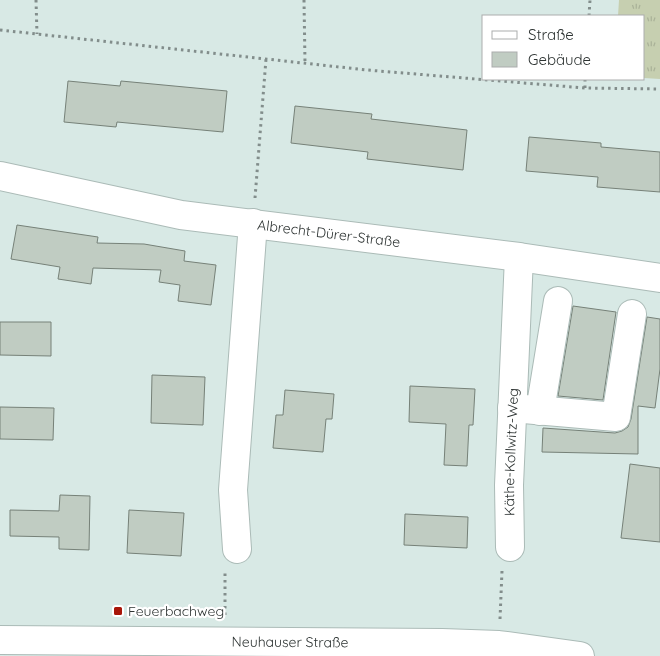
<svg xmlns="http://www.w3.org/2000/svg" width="660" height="656" viewBox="0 0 660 656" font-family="Quicksand,sans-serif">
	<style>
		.grass { fill: url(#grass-tufts) }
		.building { fill: #c0ccc2; stroke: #768178 }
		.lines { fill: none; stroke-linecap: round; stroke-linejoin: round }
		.minor-casing { stroke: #abbbb7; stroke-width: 30 }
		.path { stroke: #828d8b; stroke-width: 3; stroke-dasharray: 2.5 4; stroke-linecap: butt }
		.minor { stroke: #fff; stroke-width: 28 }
		.poi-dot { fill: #a81609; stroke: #fff; stroke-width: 2 }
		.labels { text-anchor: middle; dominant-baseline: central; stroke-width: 4.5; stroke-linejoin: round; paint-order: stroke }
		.street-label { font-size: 14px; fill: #2d3332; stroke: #fff }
		.poi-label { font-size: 14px; fill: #2d3332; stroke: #fff; text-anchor: start }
	</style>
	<defs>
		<pattern id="grass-tufts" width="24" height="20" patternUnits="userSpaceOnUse" patternTransform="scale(1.25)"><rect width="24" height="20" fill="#c6cfb0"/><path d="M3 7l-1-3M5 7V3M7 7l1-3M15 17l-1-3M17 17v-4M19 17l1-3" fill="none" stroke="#aab298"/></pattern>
	</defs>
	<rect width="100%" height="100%" fill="#d8e9e5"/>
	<path class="grass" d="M619,0H660V79L644,78V16H618Z"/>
	<path class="building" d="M68,81L120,86L121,81L227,91L223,132L117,122L116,127L64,122Z
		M295,106L372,114L371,119L467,130L463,170L367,159L368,152L291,143Z
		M529,137L601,143V147L660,152V192L597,187L598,177L526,171Z
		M17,225L98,237L97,243L144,244L185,251L184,261L216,265L211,305L178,301L180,285L159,282L161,270L93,268L91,284L58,279L60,267L11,259Z
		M573,306L616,312L603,400L558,396Z
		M647,317L660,319V369L655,408L638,406V454L542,452L543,428L615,433L622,431L628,427L631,419Z
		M0,322H51V356L0,355Z
		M152,375L205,377L203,425L151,423Z
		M410,386L475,389L473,425H469L467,466L444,465L446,424L409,422Z
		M285,390L334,394L332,419H326L323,452L273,448L276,415H283Z
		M0,407L54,408L53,440L0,439Z
		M630,464L660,468V542L621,538Z
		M60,495L90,496L89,550L59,549V537L10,536V510L59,511Z
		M129,510L184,513L181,556L127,553Z
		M405,514L468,517L467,548L404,545Z"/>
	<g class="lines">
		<g class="minor-casing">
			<g id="minor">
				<path id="s1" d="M0,176L181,215L519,257L660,278"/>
				<path d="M512,408L616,417L632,314"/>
				<path d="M540,411L558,301"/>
				<path id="s2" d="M510,547L509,485L519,257"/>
				<path d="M237,549L233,490L253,223"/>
				<path id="s3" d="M0,640L442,643L499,645L580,656"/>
			</g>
		</g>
		<path class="path" d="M36,0L37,34
			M304,0L305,63
			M589,16L590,0
			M0,30L367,70L585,88L660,89
			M585,88V79
			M255,198L266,59
			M225,615V572
			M500,619L502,571"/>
		<use href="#minor" class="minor"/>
	</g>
	<rect class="poi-dot" x="113" y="606" width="10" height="10" rx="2.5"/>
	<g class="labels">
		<g class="street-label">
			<text stroke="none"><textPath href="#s1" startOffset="334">Albrecht-Dürer-Straße</textPath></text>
			<text stroke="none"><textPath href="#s2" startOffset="95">Käthe-Kollwitz-Weg</textPath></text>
			<text stroke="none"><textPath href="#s3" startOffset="290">Neuhauser Straße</textPath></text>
		</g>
		<g class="poi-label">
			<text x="128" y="611">Feuerbachweg</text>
		</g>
	</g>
	<rect x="482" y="15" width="162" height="65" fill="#ffffff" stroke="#abadad"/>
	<rect x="492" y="31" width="25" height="8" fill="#ffffff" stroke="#abadad"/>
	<text x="528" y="40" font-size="15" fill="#2d3332">Straße</text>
	<rect x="492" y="52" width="25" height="15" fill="#c0ccc2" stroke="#abadad"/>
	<text x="528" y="65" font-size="15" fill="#2d3332">Gebäude</text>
</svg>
